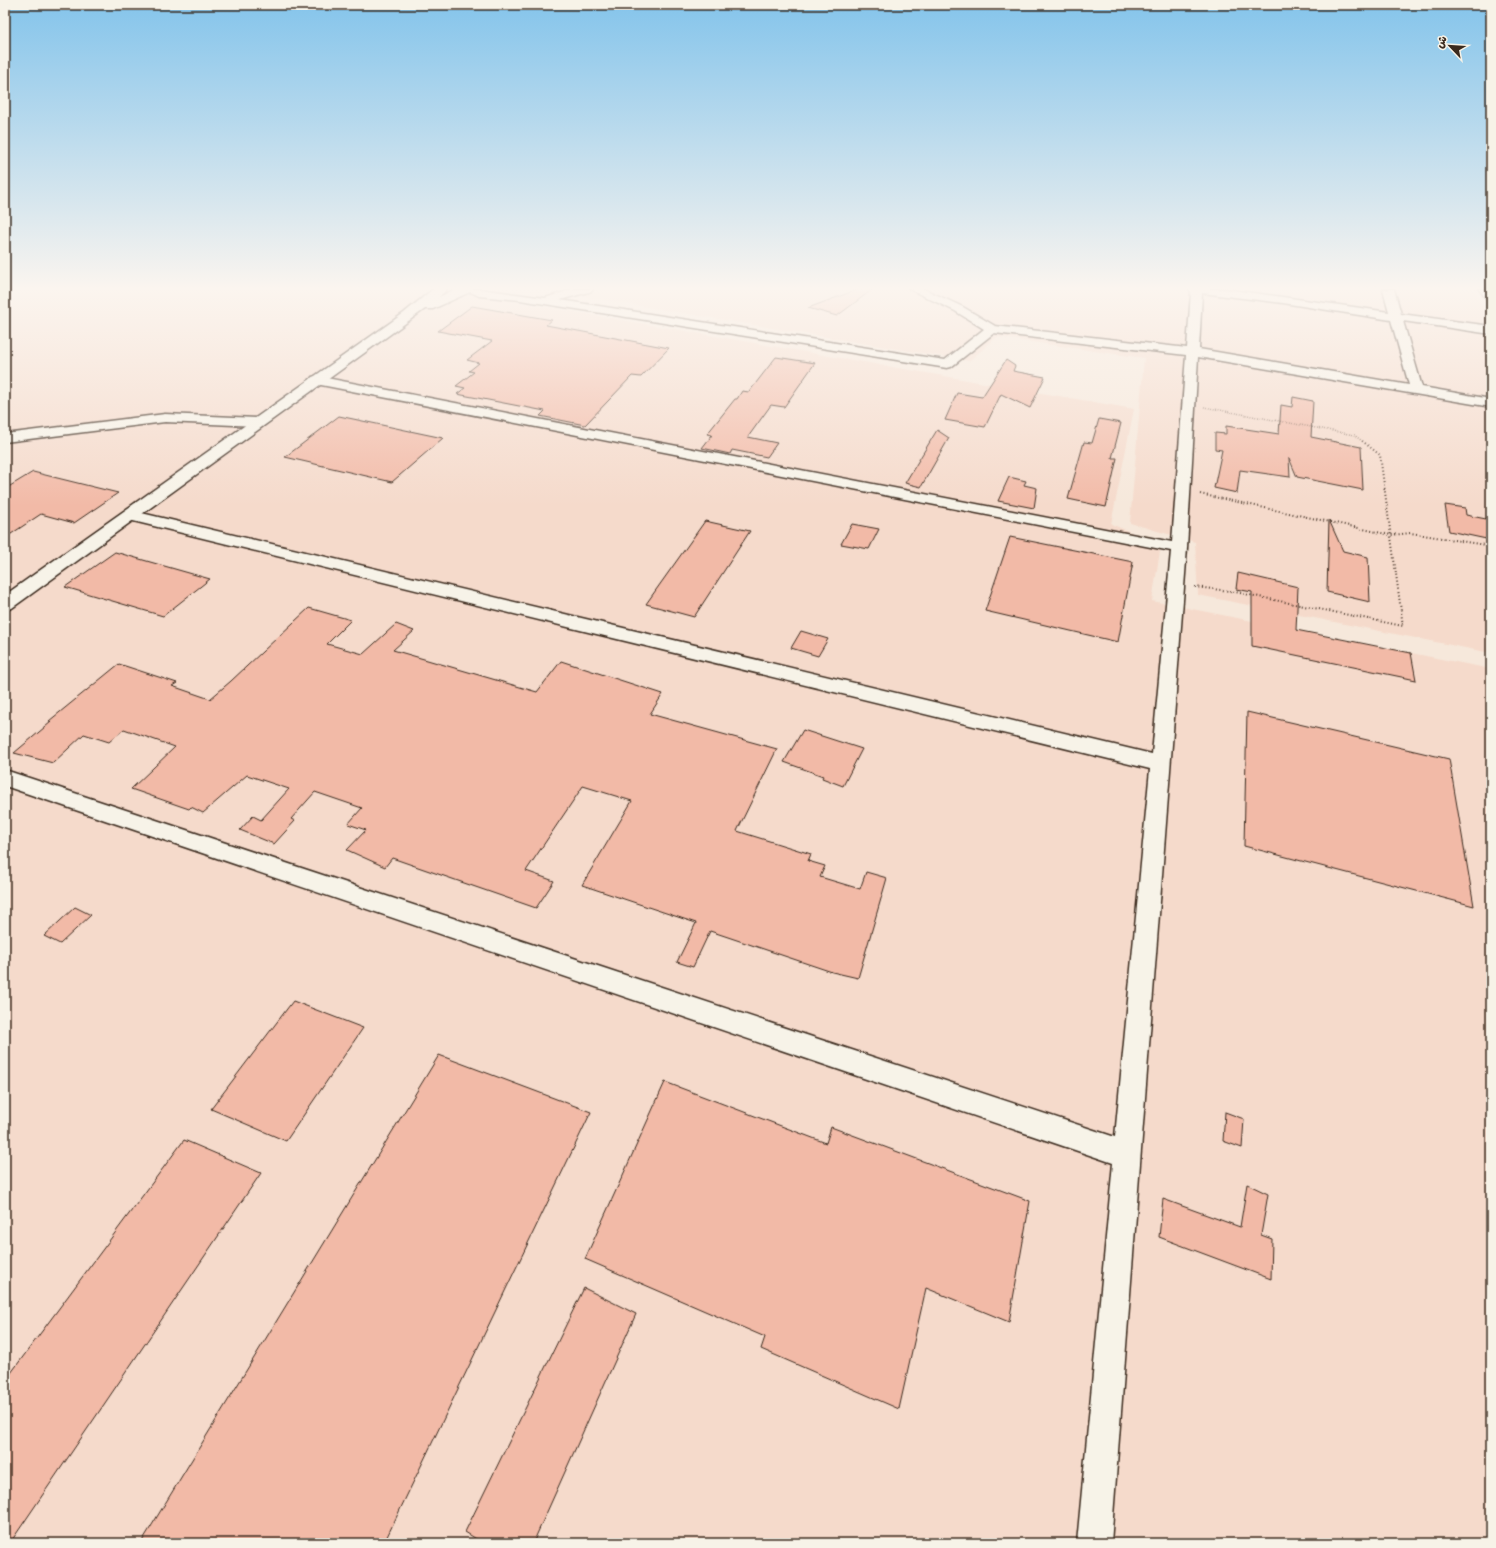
<svg xmlns="http://www.w3.org/2000/svg" width="1496" height="1548" viewBox="0 0 1496 1548" font-family="Sriracha,'Playpen Sans Arabic',sans-serif">
	<style>
		.built { fill: #f5dacb }
		.building { fill: #f2baa7; stroke: #3b2a1e }
		.lines { fill: none; stroke-linecap: round; stroke-linejoin: round }
		.street-casing { stroke: #3b2a1e; stroke-width: 3 }
		.secondary-casing { stroke: #3b2a1e; stroke-width: 3 }
		.path-far1 { stroke: #3b2a1e; stroke-width: 1.5; stroke-dasharray: 0.5 2; stroke-linecap: butt }
		.path { stroke: #3b2a1e; stroke-width: 2; stroke-dasharray: 1 2.5; stroke-linecap: butt }
		.street { fill: #f7f3e8; fill-rule: evenodd }
		.secondary { fill: #f7f3e8; fill-rule: evenodd }
	</style>
	<rect width="100%" height="100%" fill="#f6e8db"/>
	<filter id="ink" filterUnits="userSpaceOnUse"><feTurbulence type="fractalNoise" baseFrequency=".025" numOctaves="2"/><feDisplacementMap in="SourceGraphic" scale="8" xChannelSelector="R" yChannelSelector="G"/><feConvolveMatrix kernelMatrix="1 2 1 2 8 2 1 2 1" color-interpolation-filters="sRGB"/></filter>
	<g filter="url(#ink)">
		<path class="built" d="M5,289H443L1134,409L1111,524L1161,545L1152,601L1491,669V1543H5Z
			M606,289H1475L1491,325V653L1198,595L1195,542L1130,523L1144,358L997,337L969,361L581,296Z"/>
		<path class="building" d="M859,289H873L837,316L808,308Z
			M472,306L552,320L546,325L669,348L641,377L632,376L585,425L540,416L545,411L457,394L465,388L456,386L474,372L469,371L479,363L467,360L492,341L438,331Z
			M776,357L815,363L784,407L771,405L748,437L777,443L767,457L732,450L730,454L702,448L712,435L707,434L735,399H737L742,391L749,392Z
			M1006,360L1015,366L1013,371L1045,377L1030,408L1001,394L985,427L945,420L957,393L982,397Z
			M1293,397L1313,401L1311,437L1361,447L1363,490L1297,477L1289,458L1290,477L1240,470L1237,493L1214,488L1222,450L1215,449V433L1226,434V426L1279,434L1281,405L1292,407Z
			M339,416L443,438L392,482L285,457Z
			M1099,419L1121,423L1112,458H1117L1106,507L1068,499L1084,442L1092,443Z
			M937,430L949,438L921,487L905,483Z
			M33,472L118,493L74,523L41,514L5,538V489Z
			M1009,477L1026,481L1024,485L1037,488L1034,508L998,501Z
			M1445,505L1465,508L1466,515L1491,520V540L1449,531Z
			M1329,520L1343,551L1368,557L1370,602L1327,592Z
			M705,521L750,531L694,617L646,604Z
			M852,524L879,529L869,549L841,544Z
			M1010,537L1133,562L1118,642L985,611Z
			M115,552L210,579L163,616L65,587Z
			M1238,573L1298,587L1296,630L1411,653L1416,680L1252,646V592L1236,589Z
			M309,608L351,620L327,644L363,654L396,624L414,631L393,650L537,692L561,661L663,694L650,714L777,749L737,831L811,854L808,861L825,866L820,877L860,889L866,872L887,878L858,978L832,972L710,931L693,967L677,962L696,923L582,885L632,801L583,786L526,871L554,881L536,908L392,858L385,867L347,850L366,830L348,824L362,808L315,792L291,819L295,821L274,844L240,830L253,816L261,820L289,789L247,775L203,813L191,807L189,809L131,789L175,747L124,729L109,742L84,734L53,763L14,753L51,722L49,721L119,664L177,683L172,686L210,699L231,681Z
			M801,631L828,639L818,656L791,648Z
			M1247,712L1449,759L1474,906L1244,846Z
			M803,730L862,749L843,786L822,778L823,776L784,762Z
			M75,907L91,915L60,944L44,936Z
			M293,1001L363,1028L286,1141L211,1109Z
			M439,1055L591,1112L384,1543H141Z
			M665,1082L826,1143L831,1127L1030,1201L1009,1322L926,1288L899,1409L761,1349L765,1337L585,1259Z
			M1225,1112L1244,1119L1242,1148L1223,1141Z
			M184,1140L261,1173L10,1543H5V1381Z
			M1247,1184L1268,1194L1261,1235L1272,1239L1271,1279L1159,1237L1163,1199L1240,1227Z
			M584,1288L636,1314L533,1543H483L465,1532Z"/>
		<g class="lines">
			<g class="street-casing">
				<path id="street" d="M464,289H480L545,298L573,289H593L592,291L560,300L945,360L984,329L955,311L909,289H924L963,307L995,326L1187,348L1191,292L1189,289H1225L1389,312L1383,289H1394L1401,314L1491,326V334L1403,321L1422,387L1491,399V407L1198,357L1187,548L1111,1543H1077L1113,1163L5,786V770L1115,1137L1150,769L129,520L124,518L121,515L124,512L129,510L1152,754L1171,551L316,384L312,383L310,380L312,377L316,376L1172,542L1186,355L994,333L951,367L947,368L520,300L479,296ZM1202,293L1283,303L1391,320L1409,385L1199,349Z
					M1479,289H1490L1491,301L1487,300Z
					M165,414L257,418L262,419L264,422L262,425L257,426L165,422L5,442V434Z"/>
			</g>
			<g class="secondary-casing">
				<path id="secondary" d="M433,289H447L439,297L455,289H472L470,292L433,309H425L12,608L5,610V595L404,313Z"/>
			</g>
			<path class="path-far1" d="M1204,407L1354,435L1362,441"/>
			<path class="path" d="M1200,494L1391,535L1411,533L1491,546
				M1195,587L1230,591L1403,626L1380,455L1361,440"/>
			<use href="#street" class="street"/>
			<use href="#secondary" class="secondary"/>
		</g>
	</g>
	<linearGradient id="sky" x2="0" y2="1"><stop stop-color="#84c4eb"/><stop offset="0.57" stop-color="#fbf5ef"/><stop offset="1" stop-color="#fbf5ef" stop-opacity="0"/></linearGradient>
	<rect width="1496" height="506" fill="url(#sky)"/>
	<rect width="1496" height="1548" fill="none" stroke="#f7f3e8" stroke-width="20"/>
	<rect x="10" y="10" width="1476" height="1528" fill="none" stroke="#3b2a1e" stroke-width="1.5" filter="url(#ink)"/>
	<g transform="translate(1450 46) rotate(295)" stroke="#f7f3e8" stroke-width="3" paint-order="stroke">
	<path d="M0-3L7 15L0 10L-7 15Z" fill="#3b2a1e"/>
	<text y="-6" font-size="11" font-weight="bold" text-anchor="middle" fill="#3b2a1e">ش</text>
	</g>
</svg>
